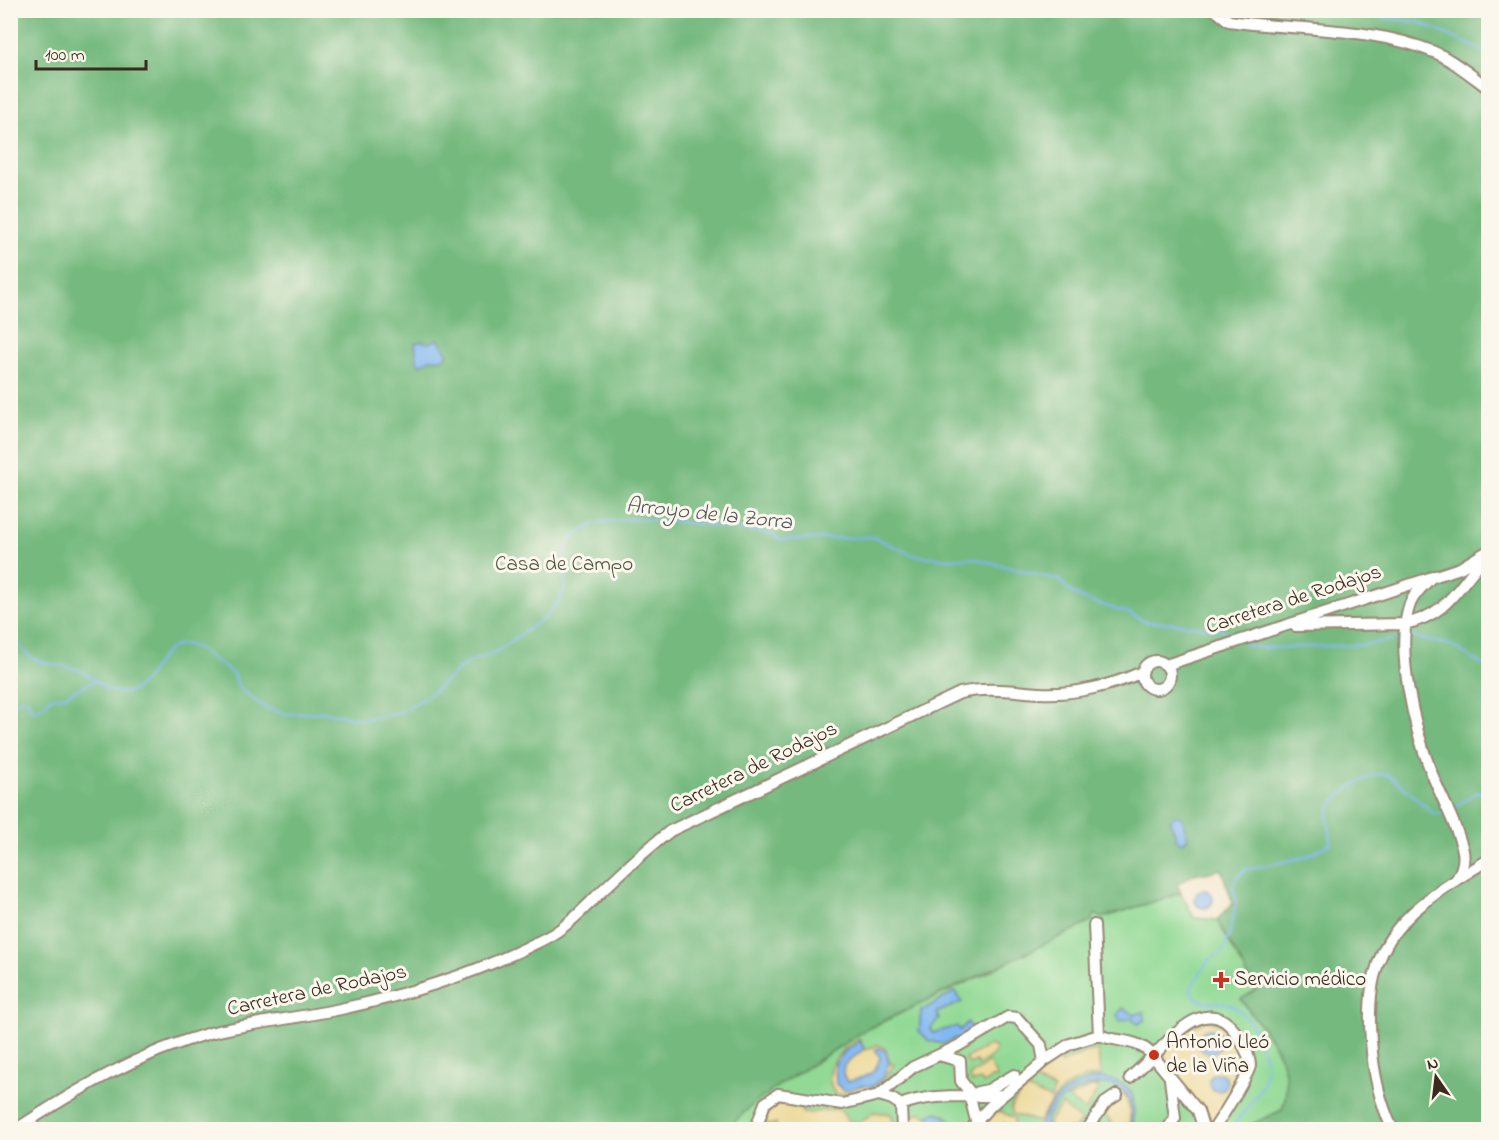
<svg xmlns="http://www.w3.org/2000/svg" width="1499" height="1140" viewBox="0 0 1499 1140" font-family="'Indie Flower',sans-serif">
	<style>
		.green { fill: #91d994; stroke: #668259; stroke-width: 1.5 }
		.forest { fill: #74b97e; stroke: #58724e; stroke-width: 1.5 }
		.sand { fill: #eeda9e; stroke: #94825e; stroke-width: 1.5 }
		.water { fill: #82b8f1; stroke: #5e7188; stroke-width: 1.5 }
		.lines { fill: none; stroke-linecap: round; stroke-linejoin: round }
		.stream { stroke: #82b8f1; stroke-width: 2 }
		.minor-casing { stroke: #978774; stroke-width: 14 }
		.minor { stroke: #fff; stroke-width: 10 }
		.poi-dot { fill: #c8321e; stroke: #fbf7ec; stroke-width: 2 }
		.labels { text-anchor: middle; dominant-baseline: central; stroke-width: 6; stroke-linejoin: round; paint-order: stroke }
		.park-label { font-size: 21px; fill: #50563c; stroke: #fbf7ec }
		.street-label { font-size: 21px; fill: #3b2a1e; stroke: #fbf7ec }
		.poi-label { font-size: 21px; fill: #3b2a1e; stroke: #fbf7ec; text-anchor: start }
		.water-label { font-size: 22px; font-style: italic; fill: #50555d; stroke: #fbf7ec }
	</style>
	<rect width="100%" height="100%" fill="#fbf7ec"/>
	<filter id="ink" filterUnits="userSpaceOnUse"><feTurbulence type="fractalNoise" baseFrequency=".0167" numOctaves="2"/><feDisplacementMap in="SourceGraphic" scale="12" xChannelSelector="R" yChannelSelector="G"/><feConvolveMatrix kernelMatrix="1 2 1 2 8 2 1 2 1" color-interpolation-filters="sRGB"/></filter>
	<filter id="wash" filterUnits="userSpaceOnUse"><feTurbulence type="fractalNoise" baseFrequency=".008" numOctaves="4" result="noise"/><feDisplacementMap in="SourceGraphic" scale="24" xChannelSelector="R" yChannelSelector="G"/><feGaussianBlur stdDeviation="1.35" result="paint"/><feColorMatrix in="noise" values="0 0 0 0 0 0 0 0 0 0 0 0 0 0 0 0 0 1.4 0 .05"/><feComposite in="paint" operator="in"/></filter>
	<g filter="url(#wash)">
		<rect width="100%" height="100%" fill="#f3e4ca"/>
		<path class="green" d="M1181,893L1194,918L1217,920L1221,925L1256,990L1241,1000C1267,1036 1298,1063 1282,1110L1250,1125L1248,1129H727L751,1106L779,1085L867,1029L987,973L1095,914L1102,918Z"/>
		<path class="forest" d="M10,11H1488V1129H1248L1250,1125L1282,1110C1298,1063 1266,1035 1241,999L1256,990L1217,920L1233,903L1221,869L1202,874L1196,873L1177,884L1181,893L1102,918L1095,914L1091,922L867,1029L779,1085L751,1106L727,1129H11Z"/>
		<path class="sand" d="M1206,1020L1228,1027L1245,1059L1246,1069L1217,1121L1208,1128C1199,1115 1157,1060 1164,1048C1173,1034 1193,1027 1206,1020Z
			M859,1039L865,1050L878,1045L885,1048L890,1064H894C885,1087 859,1096 835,1094C821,1071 838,1050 859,1039Z
			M989,1045L996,1048L993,1055L978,1065L976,1061L969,1064L965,1059Z
			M1098,1050L1100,1076C1070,1076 1051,1098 1039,1122L1012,1114L1011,1107L1024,1088L1051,1099L1054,1089L1033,1080L1058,1060L1061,1063L1085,1052Z
			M989,1062L997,1078H991L983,1083L981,1080L972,1082L970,1076Z
			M1099,1086L1086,1111L1068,1098L1091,1087Z
			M1124,1093L1130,1109V1129H1116L1107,1117H1102Z
			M790,1101L791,1106L802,1109V1113C816,1115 827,1106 841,1110L847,1120L860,1123L874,1112L891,1114L896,1129H777L776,1123L770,1125L763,1121L773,1106Z
			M1062,1105L1081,1121L1074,1129H1048L1049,1121Z
			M1000,1111L1015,1119L1012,1129L1004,1123L1000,1129H983L993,1114Z
			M921,1112L925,1116C936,1113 939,1110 949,1118L952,1129H911V1118Z"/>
		<path class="water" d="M438,339L448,354L442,359H430L420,365L417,361L415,343L422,341L429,343Z
			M1176,815L1182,818L1188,838L1183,843L1178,841L1170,821Z
			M1195 899a9 9 0 1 1 18 0a9 9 0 1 1-18 0Z
			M955,991L962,1002L936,1013L939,1019L930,1029L933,1033L957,1026L960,1030L968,1022L974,1033L959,1041L956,1038L944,1044L929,1041L919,1031L921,1011Z
			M1123,1008L1134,1015L1144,1012L1145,1020L1138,1024L1132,1018L1120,1021L1117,1015Z
			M1198 1041a12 12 0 1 1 24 0a12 12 0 1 1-24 0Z
			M860,1041L864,1049L844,1065L843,1074L847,1082C865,1076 876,1076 880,1057L875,1050L879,1048L886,1051L889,1064L884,1076L873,1086H861L845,1091L836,1084L835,1064L846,1050Z
			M1209 1082a9 9 0 1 1 18 0a9 9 0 1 1-18 0Z
			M1100,1078C1137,1082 1135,1097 1133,1129H1130C1131,1120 1133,1110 1130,1101C1116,1062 1043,1097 1045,1129H1039C1046,1101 1072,1083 1100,1078Z
			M937,1112L949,1118L952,1129H936V1126L927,1116Z"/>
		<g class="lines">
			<path class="stream" d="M1316,10L1419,22L1488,53
				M10,633C17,641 22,651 31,657C43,666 69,664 83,672C98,681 109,697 128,692C153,686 157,643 186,644L199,649L233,674L239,688L264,707L286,714L325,712L361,719L378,717L401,711L427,697L465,664L497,651L547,616L558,602L565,587L564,561L568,544L573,537L595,523L631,519L674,521L773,534L779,540L873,537L913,555L948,559L973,558L1059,580L1071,592L1086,600L1129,613L1146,622H1163L1223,630L1230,635
				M1412,637L1451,645L1488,668
				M1244,645L1263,648L1364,645L1396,639
				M10,707L23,697L28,700L30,708L36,711L47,703L50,698L64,696L94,681
				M1451,809L1476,793L1488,790
				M1265,1061C1261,1041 1251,1014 1231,1005C1217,999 1199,1010 1190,989L1208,961L1224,950L1231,928L1236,901L1233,886L1236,878L1245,870L1305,857L1331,843C1332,832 1325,820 1329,810C1336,794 1373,768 1390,776L1436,815L1446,811
				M1231,1130C1243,1107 1266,1095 1266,1066"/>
		</g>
	</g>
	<g filter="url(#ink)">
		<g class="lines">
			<g class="minor-casing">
				<path id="minor" d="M1215,10L1229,21C1297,31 1370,26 1434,52C1453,60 1472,76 1488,88
					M1433,576C1424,585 1414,593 1410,604C1394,649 1415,731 1432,774C1442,799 1457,825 1463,851C1465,861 1461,874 1455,881
					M1295,626L1404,624C1448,616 1458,586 1485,557
					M1142 675a14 14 0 1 1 28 0a14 14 0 1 1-28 0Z
					M1166,665L1460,568L1488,551
					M1094,925L1099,1035C1118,1043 1139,1038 1153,1056L1130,1078
					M939,1055L960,1061L961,1081L974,1097
					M1044,1061L1070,1044L1099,1035
					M978,1092L988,1090L1014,1075
					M879,1095L913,1067L958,1046L1008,1017L1017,1018L1041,1045L1044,1061C1021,1084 988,1101 971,1130
					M970,1097L976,1121
					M901,1105C932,1092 969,1098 1003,1095
					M15,1130C77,1089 139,1053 210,1033C254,1022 300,1018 345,1008C414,993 483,971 546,938C569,926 586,906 605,888C626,868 647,849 670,831L960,693C987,687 1011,691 1039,693C1073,695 1111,686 1142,672
					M755,1130L765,1103L778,1094L842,1104L879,1095L892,1099L901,1105L902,1130
					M1087,1130L1105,1103L1117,1095
					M1167,1130L1175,1118L1170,1079
					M1204,1130L1198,1111L1153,1056C1176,1033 1210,992 1238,1036C1243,1044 1250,1056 1250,1066C1249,1074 1220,1120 1213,1130
					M1393,1130C1380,1103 1373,1070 1371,1041C1362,938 1408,909 1488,860"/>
			</g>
			<use href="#minor" class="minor"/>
		</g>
	</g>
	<g class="poi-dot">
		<path d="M1218 971h6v6h6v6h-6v6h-6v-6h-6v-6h6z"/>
		<circle cx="1154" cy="1055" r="6"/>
	</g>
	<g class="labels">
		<g class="park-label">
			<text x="564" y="565">Casa de Campo</text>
		</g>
		<g class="street-label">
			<text transform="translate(1294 600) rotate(-18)">Carretera de Rodajos</text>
			<text transform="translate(754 768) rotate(-26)">Carretera de Rodajos</text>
			<text transform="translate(317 991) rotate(-12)">Carretera de Rodajos</text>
		</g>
		<g class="poi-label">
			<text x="1234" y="980">Servicio médico</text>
			<text x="1166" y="1043">Antonio Lleó<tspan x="1166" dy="24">de la Viña</tspan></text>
		</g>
		<g class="water-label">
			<text transform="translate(709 515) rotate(6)">Arroyo de la Zorra</text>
		</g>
	</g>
	<rect width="1499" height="1140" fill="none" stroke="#fbf7ec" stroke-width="36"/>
	<g transform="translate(1436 1077) rotate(346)" stroke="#fbf7ec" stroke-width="4.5" paint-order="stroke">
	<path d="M0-4.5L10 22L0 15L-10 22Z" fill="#3b2a1e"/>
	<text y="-9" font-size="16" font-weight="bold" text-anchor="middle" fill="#3b2a1e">N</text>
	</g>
	<path d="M36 60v9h110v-9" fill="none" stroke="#3b2a1e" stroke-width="3"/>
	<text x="45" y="60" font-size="18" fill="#3b2a1e" stroke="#fbf7ec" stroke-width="4.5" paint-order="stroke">100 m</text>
</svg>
